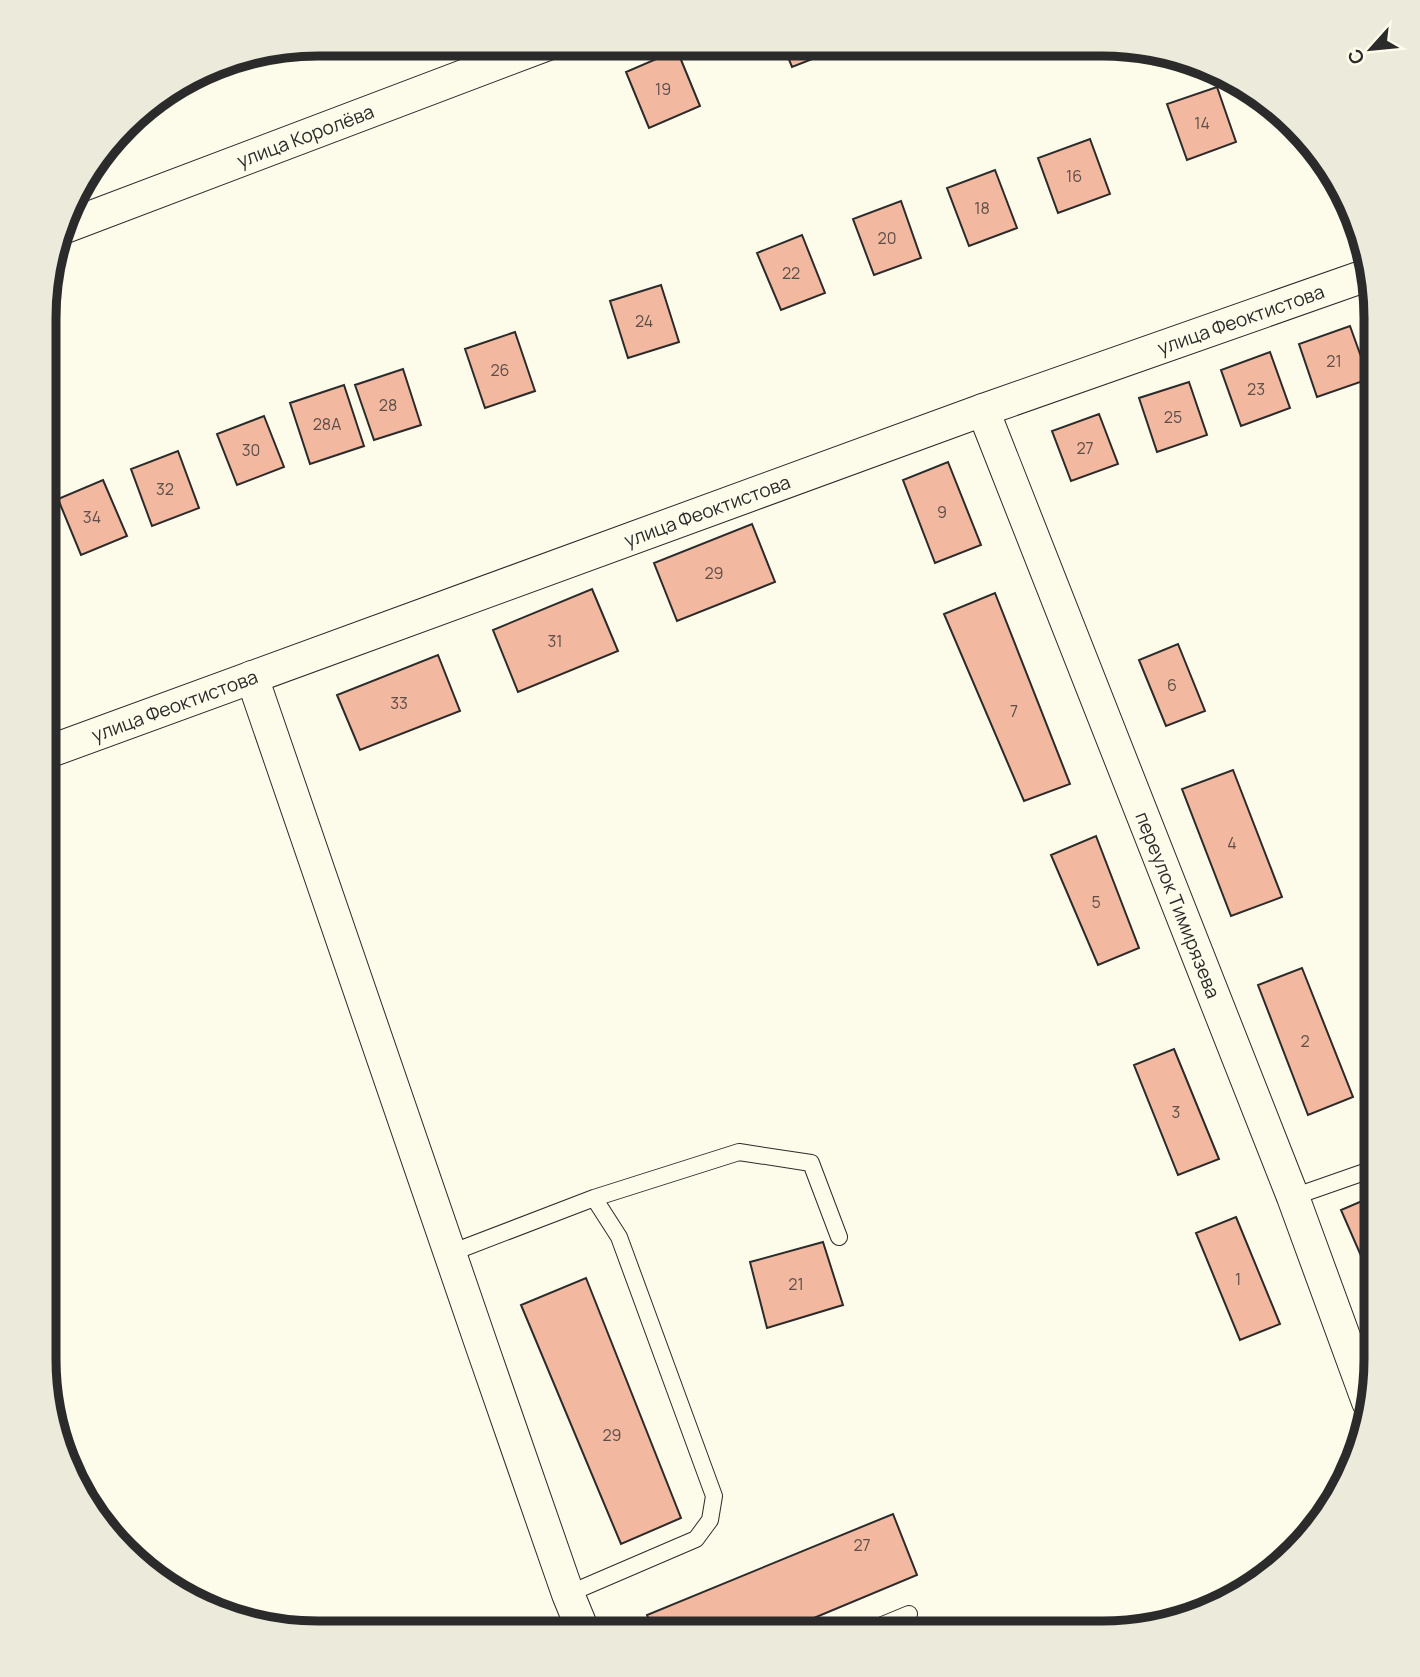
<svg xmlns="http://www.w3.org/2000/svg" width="1420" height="1677" viewBox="0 0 1420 1677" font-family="Manrope,sans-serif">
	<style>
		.building { fill: #f2b8a0; stroke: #2b2b2b; stroke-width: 2 }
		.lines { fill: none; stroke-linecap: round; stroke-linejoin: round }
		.service-casing { stroke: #2b2b2b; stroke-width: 18 }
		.minor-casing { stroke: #2b2b2b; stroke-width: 34 }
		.service { stroke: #fdfbea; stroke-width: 16 }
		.minor { stroke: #fdfbea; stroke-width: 32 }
		.labels { text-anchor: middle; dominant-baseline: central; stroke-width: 5; stroke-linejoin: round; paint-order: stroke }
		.number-label { font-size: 16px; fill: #5d4e48 }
		.street-label { font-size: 19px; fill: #2b2b2b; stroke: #fdfbea }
		.rim { fill: none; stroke: #2b2b2b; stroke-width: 9 }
	</style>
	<rect width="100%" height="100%" fill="#fdfbea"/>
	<path class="building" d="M783,45H842L843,47L792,67Z
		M677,50L700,106L649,128L626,72Z
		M1217,87L1236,142L1187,160L1167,104Z
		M1090,139L1110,194L1058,213L1038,158Z
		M995,170L1017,228L969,246L947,188Z
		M901,201L921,258L874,275L853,219Z
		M802,235L825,293L781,310L757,253Z
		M661,285L679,342L628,358L610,301Z
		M1350,326L1369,379L1317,397L1299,344Z
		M515,332L535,391L485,408L465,349Z
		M1270,352L1290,408L1241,426L1221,370Z
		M403,369L421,425L374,440L355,385Z
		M1189,382L1207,435L1157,452L1139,398Z
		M344,385L364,446L310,464L290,403Z
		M1099,414L1118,464L1071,481L1052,431Z
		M264,416L284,467L237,485L217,434Z
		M178,451L199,508L152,526L131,469Z
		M948,462L981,545L935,563L903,480Z
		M103,480L127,536L81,555L58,499Z
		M752,524L775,582L677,621L654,563Z
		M46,536L56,559L46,564Z
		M592,589L618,651L518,692L493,630Z
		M995,593L1070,784L1024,801L944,614Z
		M1178,644L1205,711L1166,726L1139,660Z
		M438,655L460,711L360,750L337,695Z
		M1233,770L1282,897L1231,916L1182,789Z
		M1096,836L1139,948L1098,965L1051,855Z
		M1302,968L1353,1097L1308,1115L1258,985Z
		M1174,1049L1219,1159L1178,1175L1134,1065Z
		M1376,1195V1290L1341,1210Z
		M1236,1217L1280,1324L1240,1340L1196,1233Z
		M823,1242L843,1305L767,1328L750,1262Z
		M586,1278L681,1518L621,1544L521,1305Z
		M893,1514L917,1575L778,1633H654L647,1615Z"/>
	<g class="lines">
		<g class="service-casing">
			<path id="service" d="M1293,1197L1376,1168
				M448,1254L594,1198L739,1152L811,1163L839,1237
				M568,1594L696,1539L710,1520L714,1496L619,1237L594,1198
				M863,1633L909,1614"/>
		</g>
		<g class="minor-casing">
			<g id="minor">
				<path id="s1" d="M65,227L548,44"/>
				<path id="s2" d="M983,410L1293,1197L1368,1402"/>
				<path d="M252,677C358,983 461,1289 568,1594L584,1633"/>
				<path id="s3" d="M45,753L983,410L1370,274"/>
			</g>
		</g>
		<use href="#service" class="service"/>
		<use href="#minor" class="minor"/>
	</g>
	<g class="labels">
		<g class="number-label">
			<text x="663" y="89">19</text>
			<text x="1202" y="123">14</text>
			<text x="1074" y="176">16</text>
			<text x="982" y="208">18</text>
			<text x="887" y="238">20</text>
			<text x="791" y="273">22</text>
			<text x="644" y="321">24</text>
			<text x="1334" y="361">21</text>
			<text x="500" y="370">26</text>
			<text x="1256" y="389">23</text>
			<text x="388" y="405">28</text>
			<text x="1173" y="417">25</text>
			<text x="327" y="424">28А</text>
			<text x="1085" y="448">27</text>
			<text x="251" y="450">30</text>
			<text x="165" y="489">32</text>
			<text x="942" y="512">9</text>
			<text x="92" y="517">34</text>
			<text x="714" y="573">29</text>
			<text x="555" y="641">31</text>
			<text x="1172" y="685">6</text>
			<text x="399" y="703">33</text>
			<text x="1014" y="711">7</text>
			<text x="1232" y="843">4</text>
			<text x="1096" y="902">5</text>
			<text x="1305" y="1041">2</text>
			<text x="1176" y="1112">3</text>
			<text x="1238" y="1279">1</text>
			<text x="796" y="1284">21</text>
			<text x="612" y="1435">29</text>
			<text x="862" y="1545">27</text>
		</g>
		<g class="street-label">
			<text stroke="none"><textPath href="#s1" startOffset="257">улица Королёва</textPath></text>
			<text stroke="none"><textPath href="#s3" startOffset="1272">улица Феоктистова</textPath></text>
			<text stroke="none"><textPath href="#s3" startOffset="705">улица Феоктистова</textPath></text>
			<text stroke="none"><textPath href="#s3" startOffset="138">улица Феоктистова</textPath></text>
			<text stroke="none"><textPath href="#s2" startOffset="532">переулок Тимирязева</textPath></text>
		</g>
	</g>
	<path d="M0 0H1420V1677H0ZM318 56H1102A262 262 0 0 1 1364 318V1359A262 262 0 0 1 1102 1621H318A262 262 0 0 1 56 1359V318A262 262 0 0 1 318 56Z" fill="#eceadb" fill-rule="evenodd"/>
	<path class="rim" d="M318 56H1102A262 262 0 0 1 1364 318V1359A262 262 0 0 1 1102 1621H318A262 262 0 0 1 56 1359V318A262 262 0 0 1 318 56Z"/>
	<g transform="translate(1371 49) rotate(243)" stroke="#fdfbea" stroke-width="5" paint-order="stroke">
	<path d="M0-5L12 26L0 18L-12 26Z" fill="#2b2b2b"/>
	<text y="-10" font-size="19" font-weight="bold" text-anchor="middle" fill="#2b2b2b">С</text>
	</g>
</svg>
